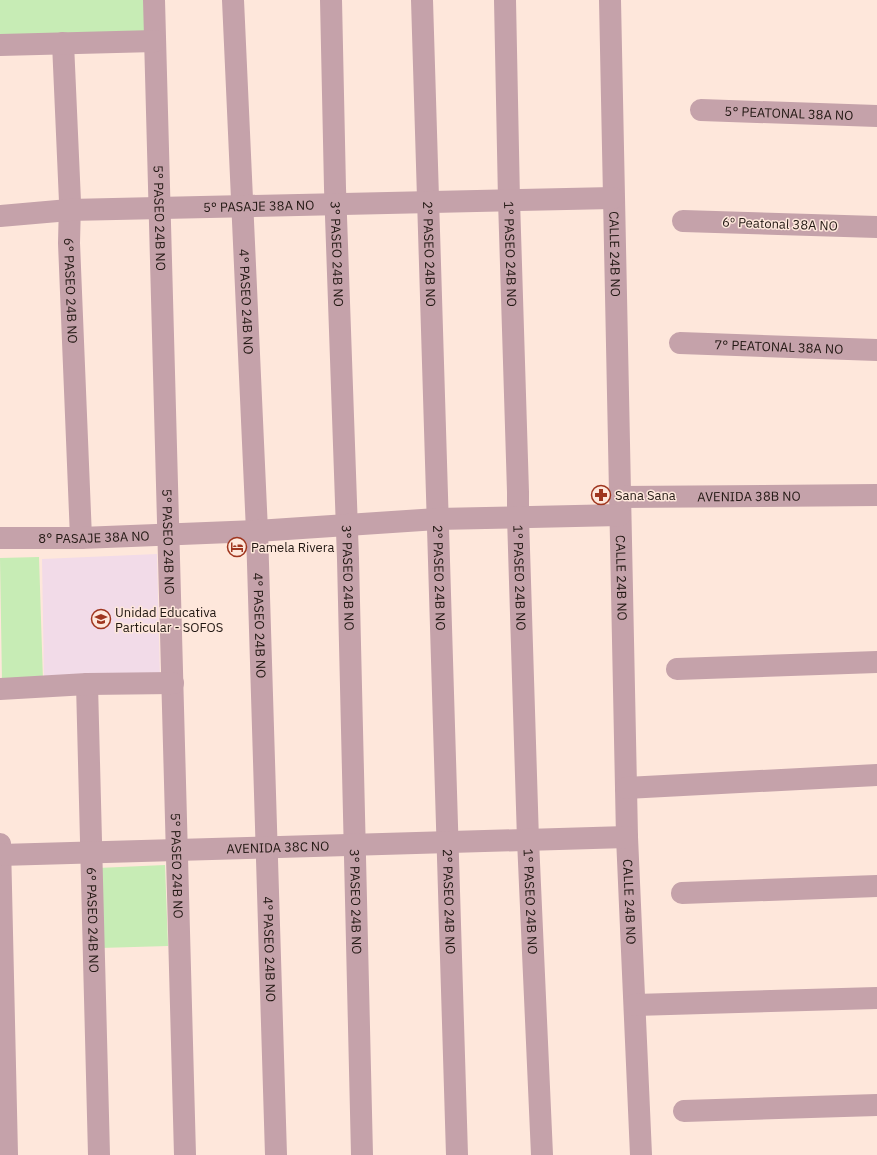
<svg xmlns="http://www.w3.org/2000/svg" width="877" height="1155" viewBox="0 0 877 1155" font-family="'IBM Plex Sans',sans-serif">
	<style>
		.education { fill: #f2dbe8 }
		.green { fill: #c7ecb5 }
		.lines { fill: none; stroke-linecap: round; stroke-linejoin: round }
		.minor { stroke: #c5a2aa; stroke-width: 22 }
		.labels { text-anchor: middle; dominant-baseline: central; stroke-width: 3; stroke-linejoin: round; paint-order: stroke }
		.street-label { font-size: 13px; fill: #221813; stroke: #fee7db }
		.poi-label { font-size: 13px; fill: #221813; stroke: #fee7db; text-anchor: start }
	</style>
	<rect width="100%" height="100%" fill="#fee7db"/>
	<path class="education" d="M157,554L160,679L44,681L42,559Z"/>
	<path class="green" d="M0,0H144L146,33L0,35Z
		M39,557L43,681L2,682L0,558Z
		M165,865L168,946L100,948L98,868Z"/>
	<g class="lines">
		<g class="minor">
			<path id="s1" d="M154,0L185,1155"/>
			<path id="s2" d="M233,0L257,531L276,1155"/>
			<path id="s3" d="M331,0L335,188L348,559L362,1155"/>
			<path id="s4" d="M422,0L457,1155"/>
			<path id="s5" d="M505,0L509,200L518,492V517L528,840L542,1155"/>
			<path id="s6" d="M610,0L627,837L641,1155"/>
			<path id="s7" d="M63,43L70,202L69,243L81,538"/>
			<path d="M0,45L155,41"/>
			<path id="s8" d="M701,110L877,116"/>
			<path id="s9" d="M0,216L69,210L613,198"/>
			<path d="M683,221L877,227"/>
			<path id="s10" d="M680,343L877,350"/>
			<path id="s11" d="M620,497L877,495"/>
			<path id="s12" d="M0,538H81L257,531L437,519L620,515"/>
			<path d="M677,669L877,662"/>
			<path id="s13" d="M87,684L99,1155"/>
			<path d="M0,689L87,684L173,683"/>
			<path d="M626,788L877,775"/>
			<path d="M0,844L7,1155"/>
			<path id="s14" d="M0,855L627,837"/>
			<path d="M682,893L877,886"/>
			<path d="M635,1005L877,998"/>
			<path d="M684,1111L877,1105"/>
		</g>
	</g>
	<defs>
		<g id="pharmacy-ring" transform="scale(1)"><circle r="9.5" fill="#fee7db" stroke="#9f361f" stroke-width="1.5"/><path d="M-2-6h4v4h4v4h-4v4h-4v-4h-4v-4h4Z" fill="#9f361f"/></g>
		<g id="hotel-ring" transform="scale(1)"><circle r="9.5" fill="#fee7db" stroke="#9f361f" stroke-width="1.5"/><path d="M-6-4.5h1.5V1H6V5H4.5V3h-9V5H-6ZM-4 0a1.8 1.8 0 1 1 3.6 0ZM.5 0V-2.5h3Q6-2.5 6 0Z" fill="#9f361f"/></g>
		<g id="school-ring" transform="scale(1)"><circle r="9.5" fill="#fee7db" stroke="#9f361f" stroke-width="1.5"/><path d="M0-5L7-2L0 1L-7-2ZM-4 1L0 2.5L4 1V4Q0 6-4 4Z" fill="#9f361f"/></g>
	</defs>
	<g fill-rule="evenodd">
		<use href="#pharmacy-ring" x="601" y="495"/>
		<use href="#hotel-ring" x="237" y="547"/>
		<use href="#school-ring" x="101" y="619"/>
	</g>
	<g class="labels">
		<g class="street-label">
			<text stroke="none"><textPath href="#s8" startOffset="88">5° PEATONAL 38A NO</textPath></text>
			<text stroke="none"><textPath href="#s9" startOffset="259">5° PASAJE 38A NO</textPath></text>
			<text stroke="none"><textPath href="#s1" startOffset="218">5° PASEO 24B NO</textPath></text>
			<text transform="translate(780 224) rotate(2)">6º Peatonal 38A NO</text>
			<text stroke="none"><textPath href="#s3" startOffset="254">3° PASEO 24B NO</textPath></text>
			<text stroke="none"><textPath href="#s4" startOffset="254">2° PASEO 24B NO</textPath></text>
			<text stroke="none"><textPath href="#s5" startOffset="254">1° PASEO 24B NO</textPath></text>
			<text stroke="none"><textPath href="#s6" startOffset="254">CALLE 24B NO</textPath></text>
			<text stroke="none"><textPath href="#s7" startOffset="248">6° PASEO 24B NO</textPath></text>
			<text stroke="none"><textPath href="#s2" startOffset="302">4° PASEO 24B NO</textPath></text>
			<text stroke="none"><textPath href="#s10" startOffset="99">7° PEATONAL 38A NO</textPath></text>
			<text stroke="none"><textPath href="#s11" startOffset="129">AVENIDA 38B NO</textPath></text>
			<text stroke="none"><textPath href="#s12" startOffset="94">8° PASAJE 38A NO</textPath></text>
			<text stroke="none"><textPath href="#s1" startOffset="542">5° PASEO 24B NO</textPath></text>
			<text stroke="none"><textPath href="#s3" startOffset="578">3° PASEO 24B NO</textPath></text>
			<text stroke="none"><textPath href="#s4" startOffset="578">2° PASEO 24B NO</textPath></text>
			<text stroke="none"><textPath href="#s5" startOffset="578">1° PASEO 24B NO</textPath></text>
			<text stroke="none"><textPath href="#s6" startOffset="578">CALLE 24B NO</textPath></text>
			<text stroke="none"><textPath href="#s2" startOffset="626">4° PASEO 24B NO</textPath></text>
			<text stroke="none"><textPath href="#s14" startOffset="278">AVENIDA 38C NO</textPath></text>
			<text stroke="none"><textPath href="#s1" startOffset="866">5° PASEO 24B NO</textPath></text>
			<text stroke="none"><textPath href="#s3" startOffset="902">3° PASEO 24B NO</textPath></text>
			<text stroke="none"><textPath href="#s4" startOffset="902">2° PASEO 24B NO</textPath></text>
			<text stroke="none"><textPath href="#s5" startOffset="902">1° PASEO 24B NO</textPath></text>
			<text stroke="none"><textPath href="#s6" startOffset="902">CALLE 24B NO</textPath></text>
			<text stroke="none"><textPath href="#s13" startOffset="236">6° PASEO 24B NO</textPath></text>
			<text stroke="none"><textPath href="#s2" startOffset="950">4° PASEO 24B NO</textPath></text>
		</g>
		<g class="poi-label">
			<text x="615" y="495">Sana Sana</text>
			<text x="251" y="547">Pamela Rivera</text>
			<text x="115" y="612">Unidad Educativa<tspan x="115" dy="15">Particular - SOFOS</tspan></text>
		</g>
	</g>
</svg>
